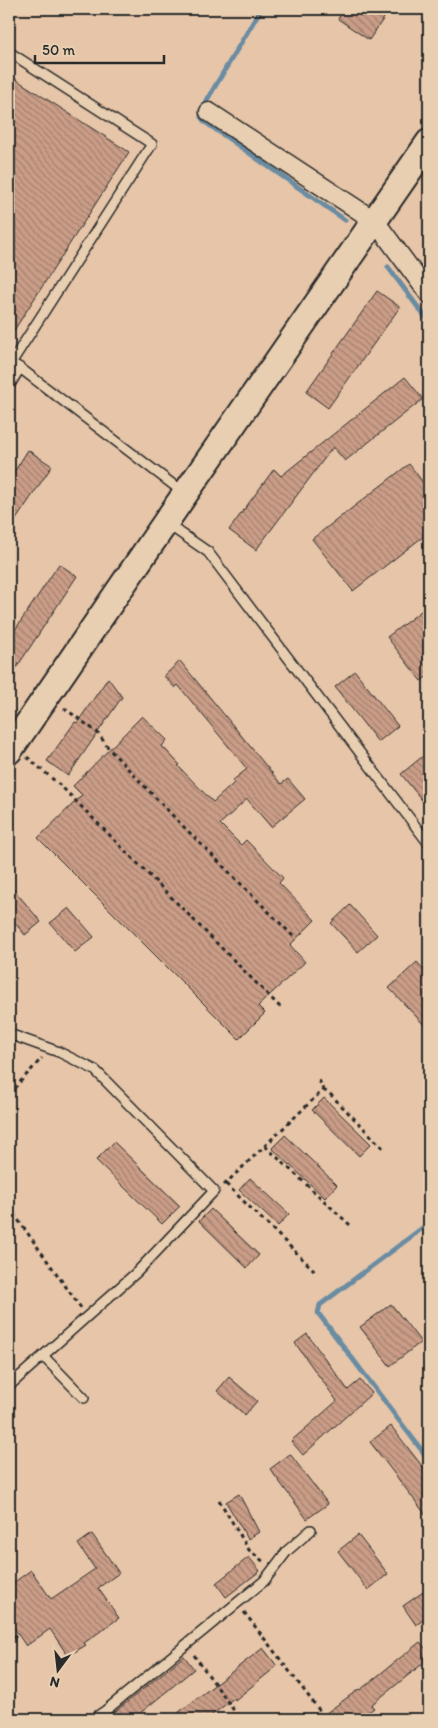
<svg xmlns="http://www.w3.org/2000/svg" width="438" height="1728" viewBox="0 0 438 1728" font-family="Itim,sans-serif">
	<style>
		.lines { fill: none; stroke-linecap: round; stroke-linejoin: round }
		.stream { stroke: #698ca3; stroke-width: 5 }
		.building { fill: url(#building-back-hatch); stroke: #2b2b2b }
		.lane-casing { stroke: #2b2b2b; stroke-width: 12 }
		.street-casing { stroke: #2b2b2b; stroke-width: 21 }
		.secondary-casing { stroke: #2b2b2b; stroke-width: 29 }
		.path { stroke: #2b2b2b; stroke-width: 3; stroke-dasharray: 4 4; stroke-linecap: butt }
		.lane { stroke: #e9cfb1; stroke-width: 9 }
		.street { stroke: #e9cfb1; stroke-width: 18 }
		.secondary { stroke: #e9cfb1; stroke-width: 25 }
	</style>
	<defs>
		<pattern id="building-back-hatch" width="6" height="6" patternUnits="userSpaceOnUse" patternTransform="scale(1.25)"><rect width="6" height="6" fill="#ca9d87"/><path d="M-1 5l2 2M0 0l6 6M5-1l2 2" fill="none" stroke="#a4806f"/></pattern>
	</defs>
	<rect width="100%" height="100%" fill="#e6c5a8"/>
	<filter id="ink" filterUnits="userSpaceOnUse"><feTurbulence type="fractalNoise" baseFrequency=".02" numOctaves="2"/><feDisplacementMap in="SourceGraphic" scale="10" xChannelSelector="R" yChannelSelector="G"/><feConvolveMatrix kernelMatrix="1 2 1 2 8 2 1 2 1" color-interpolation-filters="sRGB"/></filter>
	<g filter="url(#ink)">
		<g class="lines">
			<path class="stream" d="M261,9L201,110V117L205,122L345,220
				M388,267L429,322
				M429,1223L320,1305L318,1313L429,1460"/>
		</g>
		<path class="building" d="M344,9H390L369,40L338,19Z
			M9,75L129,152L9,338Z
			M377,291L400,307L328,408L306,392Z
			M405,377L423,399L345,461L333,447L256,550L229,530L274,469L281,476Z
			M28,450L52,466L9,530V480Z
			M409,464L429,490V532L353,591L312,539Z
			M59,564L77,576L9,679V626L15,630Z
			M429,605V675L421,681L387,637Z
			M180,661L281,784L288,779L305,799L271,827L247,799L220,824L241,845L246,840L283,878L279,883L315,920L290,945L305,962L258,1006L265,1013L239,1039L38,838L82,795L73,786L142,716L167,740L162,746L180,765L178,766L213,802L234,783L232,781L247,769L178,685L175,688L164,676Z
			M355,671L398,726L378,742L335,687Z
			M108,678L122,697L68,776L47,761L75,722L77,723Z
			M423,756L429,763V809L401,774Z
			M9,884L41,922L25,935L9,916Z
			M350,905L377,935L358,952L331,923Z
			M69,908L94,937L75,952L50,923Z
			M417,962L429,975V1030L389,988Z
			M324,1098L371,1144L359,1156L312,1110Z
			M285,1135L337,1185L325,1198L272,1148Z
			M114,1142L180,1206L162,1224L96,1160Z
			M250,1178L289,1214L278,1226L239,1190Z
			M211,1209L259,1255L247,1268L199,1221Z
			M391,1304L421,1342L390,1366L360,1327Z
			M307,1334L348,1390L360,1380L372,1393L303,1455L291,1441L337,1401L295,1343Z
			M229,1377L257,1401L245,1415L217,1391Z
			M391,1426L429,1475V1519L370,1442Z
			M290,1454L328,1504L307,1519L270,1469Z
			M239,1494L259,1532L248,1539L226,1502Z
			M92,1534L119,1573L98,1588L119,1618L84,1643L86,1645L68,1656L50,1629L26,1646L9,1621V1586L31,1570L51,1599L95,1569L78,1544Z
			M358,1535L388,1574L368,1590L338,1551Z
			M249,1557L260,1571L226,1597L216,1583Z
			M429,1588V1616L416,1625L403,1606Z
			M420,1642L429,1652L423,1657L426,1661L371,1705L374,1708L359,1719H318L359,1689L360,1690Z
			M263,1648L277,1666L235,1700L234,1698L207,1719H170Z
			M184,1656L194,1669L133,1719H106Z"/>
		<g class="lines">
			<g class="lane-casing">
				<path id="lane" d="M9,52L152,144L11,363L20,368L184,493
					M9,386L20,368
					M166,523L208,552L429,844
					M9,1034L59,1052L95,1070L214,1191L137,1272L9,1386
					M43,1356L84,1398
					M93,1719L105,1711L264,1581L287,1551L311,1530"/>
			</g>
			<g class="street-casing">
				<path id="street" d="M209,112L375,221L429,294"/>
			</g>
			<g class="secondary-casing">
				<path id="secondary" d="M9,751L185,494L429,142"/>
			</g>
			<path class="path" d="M64,708L97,732L110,750L177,820L293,936
				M27,757L62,787L281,1008
				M323,1090L329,1093L383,1148
				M9,1094L42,1058
				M265,1146L350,1225
				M226,1184L315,1271
				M224,1185L323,1090L318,1077
				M9,1207L81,1308
				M219,1500L249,1550L264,1562
				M244,1612L326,1719
				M9,1628L16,1639
				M194,1655L240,1719"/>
			<use href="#lane" class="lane"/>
			<use href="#street" class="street"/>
			<use href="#secondary" class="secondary"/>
		</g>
	</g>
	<rect width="438" height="1728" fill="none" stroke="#e9cfb1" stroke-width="30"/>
	<rect x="15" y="15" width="408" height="1698" fill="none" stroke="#2b2b2b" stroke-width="2" filter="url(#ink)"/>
	<g transform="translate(58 1670) rotate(195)" stroke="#e9cfb1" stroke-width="4" paint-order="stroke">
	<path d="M0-4L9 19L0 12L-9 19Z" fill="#2b2b2b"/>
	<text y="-8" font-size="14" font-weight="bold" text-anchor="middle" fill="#2b2b2b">N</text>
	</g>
	<path d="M35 55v8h129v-8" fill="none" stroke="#2b2b2b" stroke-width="2.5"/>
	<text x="42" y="55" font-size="15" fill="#2b2b2b" stroke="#e9cfb1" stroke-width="4" paint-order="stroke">50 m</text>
</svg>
